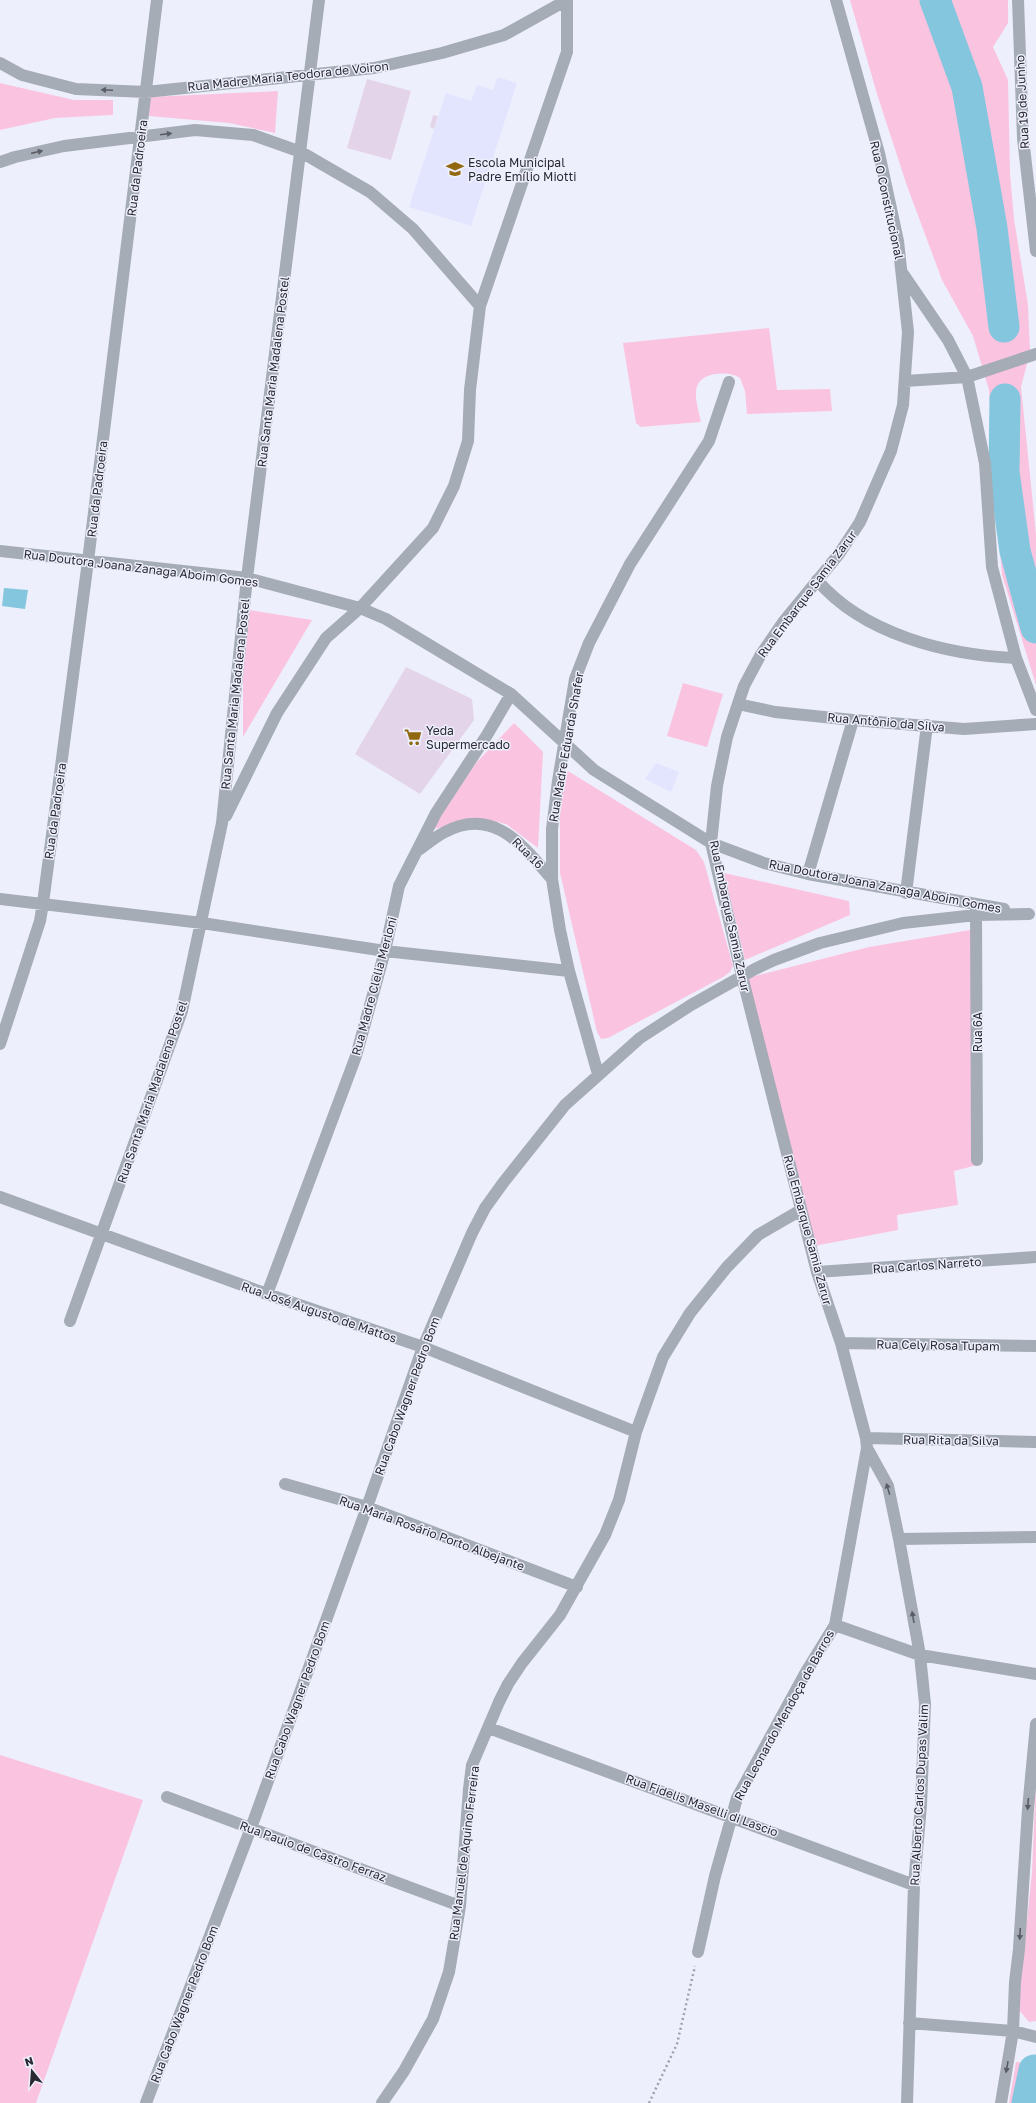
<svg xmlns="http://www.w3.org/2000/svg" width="1036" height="2103" viewBox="0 0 1036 2103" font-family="'Golos Text',sans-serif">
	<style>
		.built { fill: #e3e5fe }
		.green { fill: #fac4e0 }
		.water { fill: #83c6dd }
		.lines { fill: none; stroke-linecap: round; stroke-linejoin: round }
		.river { stroke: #83c6dd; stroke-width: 31 }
		.building { fill: #e3d4ea }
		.path { stroke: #9fa0ac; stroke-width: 2.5; stroke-dasharray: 2 3; stroke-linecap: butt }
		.minor { stroke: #a5acb5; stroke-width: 12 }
		.oneway { fill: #5b5d66 }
		.labels { text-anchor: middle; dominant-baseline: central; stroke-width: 3; stroke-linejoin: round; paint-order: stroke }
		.street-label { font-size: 12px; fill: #292932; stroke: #eeeffd }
		.poi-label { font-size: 12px; fill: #292932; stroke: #eeeffd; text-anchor: start }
	</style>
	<rect width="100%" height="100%" fill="#eeeffd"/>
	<path class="built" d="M498,77L517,83L471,226L409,207L446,93L471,101L477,85L493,90Z
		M656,763L679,772L671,792L645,779Z"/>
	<path class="green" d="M850,0H1008V23L993,47L1008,80L1010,173L1014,219L1028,305L1030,352L1021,387L1036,534V685L1002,575L996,507L989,390L973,336L942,280L907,186L877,94Z
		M0,83L74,100H113V115L55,118L0,130Z
		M278,91L275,133L229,123L149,116L150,97Z
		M769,328L777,390L830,389L832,411L747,414L745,391L740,378C731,373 725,373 715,374C687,379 697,402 701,422L641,427L636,423L623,343Z
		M243,609L312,620L243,737Z
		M683,683L723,694L707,747L667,736Z
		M514,723L543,752L538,848L506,824L488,820L432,829L476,763Z
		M560,771H568L696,850L704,862L733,966L730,972L723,977L608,1038L601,1039L597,1032L560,873Z
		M724,873L849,901L850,915L745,960Z
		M982,928L981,1164L954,1171L958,1205L897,1215L898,1230L814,1246L747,978L869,947Z
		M0,1755L143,1800L36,2103H0Z
		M1036,1777V2021L1029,2022L1019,2010L1024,1928L1027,1921L1032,1872Z
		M1016,2062L1036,2063V2103H1009Z"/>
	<path class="water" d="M4,588L28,590L25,609L2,606Z"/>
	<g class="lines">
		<path class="river" d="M935,0L967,87L992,228L1004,327
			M1005,399L1004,472L1015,551L1036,628
			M1027,2103L1034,2070"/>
	</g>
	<path class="building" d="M367,79L411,91L391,160L347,148Z
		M433,115L438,116L434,129L430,127Z
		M406,667L472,699L474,720L420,794L355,754Z"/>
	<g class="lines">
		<path class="path" d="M649,2103L677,2044L695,1966"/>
		<path class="minor" d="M1018,0L1023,138L1036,251
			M0,63L22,75L76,89L146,92L374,68L442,53L504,35L567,0
			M0,162L15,157L64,146L195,130L253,135L301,152L370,192L413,229L480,306
			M903,274L948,340L967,377L985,463L992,567L1016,658L1036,710
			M905,381L967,377L1036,354
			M0,551L247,578L360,608L386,619L511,694L594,770L711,843L764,863L808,874L1004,909
			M817,580C863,634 946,655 1016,658
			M738,704L775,712L853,720L964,729L1036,724
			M226,816L277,713L326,638L360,608L433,528L454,486L468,441L470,390L480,306L567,52V0
			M417,851C426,845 435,837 445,832C494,806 523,846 552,879
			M808,874L853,720
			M906,893L927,725
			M0,899L202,923L385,951L569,971
			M976,907L977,1160
			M0,1044L40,921L43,903L88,561L157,0
			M598,1074L569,971L560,930L552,879V829L558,781L575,679L589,643L630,564L709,441L729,382
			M0,1197L267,1294L423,1347L636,1432
			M817,1272L1036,1257
			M267,1294L356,1056L385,951L399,886L436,813L487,735L511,694
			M70,1321L182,1011L222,823L247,578L319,0
			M841,1343L1036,1346
			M866,1438L1036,1442
			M867,1448L888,1486L899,1539L920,1655L925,1704L921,1805L914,1885L907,2103
			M285,1484L367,1507L577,1587
			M899,1539L1036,1537
			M835,1625L920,1655L1036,1674
			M489,1728L914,1885
			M167,1797L460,1906
			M698,1952L715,1876L737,1798L806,1672L835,1625L867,1448L866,1438L841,1343L817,1272L742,976L711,843L717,786L727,737L744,686L760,656L784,621L839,554L860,522L891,451L903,405L908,332L898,241L879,153L836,0
			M909,2023L1013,2031L1036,2037
			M146,2103L251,1828L367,1507L423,1347L472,1233L485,1208L503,1183L565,1105L640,1038L691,1005L755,969L774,960L820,943L903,923L976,915L1029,914
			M382,2103L404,2071L433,2019L449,1972L460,1906L469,1789L472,1765L499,1702L508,1684L522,1663L560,1615L605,1535L619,1500L636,1432L663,1357L690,1313L727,1267L758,1235L801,1210
			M1001,2103L1013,2031L1015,1982L1019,1949L1028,1809L1036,1724"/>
	</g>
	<defs><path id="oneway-solid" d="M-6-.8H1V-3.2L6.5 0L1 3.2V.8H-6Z"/></defs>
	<g class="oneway">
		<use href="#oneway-solid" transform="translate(107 90) rotate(-178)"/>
		<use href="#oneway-solid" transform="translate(166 134) rotate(-7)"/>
		<use href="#oneway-solid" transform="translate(37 152) rotate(-13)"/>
		<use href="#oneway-solid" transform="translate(888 1489) rotate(-107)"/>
		<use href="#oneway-solid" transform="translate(913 1617) rotate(-100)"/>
		<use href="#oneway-solid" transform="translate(1028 1804) rotate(94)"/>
		<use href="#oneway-solid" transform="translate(1020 1934) rotate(93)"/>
		<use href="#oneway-solid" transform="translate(1007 2067) rotate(100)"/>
	</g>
	<defs>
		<g id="school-bare" transform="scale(1.38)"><path d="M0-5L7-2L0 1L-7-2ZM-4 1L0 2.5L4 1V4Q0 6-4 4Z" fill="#916710" stroke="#eeeffd" stroke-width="2.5" paint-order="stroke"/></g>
		<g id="supermarket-bare" transform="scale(1.38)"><path d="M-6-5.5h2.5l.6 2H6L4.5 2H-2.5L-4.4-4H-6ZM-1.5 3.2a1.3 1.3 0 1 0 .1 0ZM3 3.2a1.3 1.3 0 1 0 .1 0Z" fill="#916710" stroke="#eeeffd" stroke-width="2.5" paint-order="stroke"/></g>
	</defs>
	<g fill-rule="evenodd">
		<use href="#school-bare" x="455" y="169"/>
		<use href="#supermarket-bare" x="413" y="737"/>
	</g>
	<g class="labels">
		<g class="street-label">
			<text transform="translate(288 76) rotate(-6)">Rua Madre Maria Teodora de Voiron</text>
			<text transform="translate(1022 102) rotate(-93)">Rua 19 de Junho</text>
			<text transform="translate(137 168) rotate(-83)">Rua da Padroeira</text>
			<text transform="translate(887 200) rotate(78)">Rua O Constitucional</text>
			<text transform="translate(273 372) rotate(-83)">Rua Santa Maria Madalena Postel</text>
			<text transform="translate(97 489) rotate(-83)">Rua da Padroeira</text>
			<text transform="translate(141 568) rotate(7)">Rua Doutora Joana Zanaga Aboim Gomes</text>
			<text transform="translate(807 594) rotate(-53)">Rua Embarque Samia Zarur</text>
			<text transform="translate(235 694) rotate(-84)">Rua Santa Maria Madalena Postel</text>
			<text transform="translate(886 722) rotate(5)">Rua Antônio da Silva</text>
			<text transform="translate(566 747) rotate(-80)">Rua Madre Eduarda Shafer</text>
			<text transform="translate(55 811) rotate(-82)">Rua da Padroeira</text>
			<text transform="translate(528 853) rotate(45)">Rua 16</text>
			<text transform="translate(885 886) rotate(11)">Rua Doutora Joana Zanaga Aboim Gomes</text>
			<text transform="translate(730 916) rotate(78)">Rua Embarque Samia Zarur</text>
			<text transform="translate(374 986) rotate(-75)">Rua Madre Clelia Merloni</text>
			<text transform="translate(977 1032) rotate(-90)">Rua 6A</text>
			<text transform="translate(152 1092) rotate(-71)">Rua Santa Maria Madalena Postel</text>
			<text transform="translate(808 1230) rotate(75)">Rua Embarque Samia Zarur</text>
			<text transform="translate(927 1265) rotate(-4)">Rua Carlos Narreto</text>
			<text transform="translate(319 1312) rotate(19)">Rua José Augusto de Mattos</text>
			<text transform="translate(938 1345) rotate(1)">Rua Cely Rosa Tupam</text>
			<text transform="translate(407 1396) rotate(-70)">Rua Cabo Wagner Pedro Bom</text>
			<text transform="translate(951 1440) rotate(1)">Rua Rita da Silva</text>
			<text transform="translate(432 1533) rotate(20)">Rua Maria Rosário Porto Albejante</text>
			<text transform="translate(297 1700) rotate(-70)">Rua Cabo Wagner Pedro Bom</text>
			<text transform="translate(784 1715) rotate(-61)">Rua Leonardo Mendoça de Barros</text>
			<text transform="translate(919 1795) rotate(-87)">Rua Alberto Carlos Dupas Valim</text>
			<text transform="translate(702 1805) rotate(20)">Rua Fidelis Maselli di Lascio</text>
			<text transform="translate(313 1851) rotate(20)">Rua Paulo de Castro Ferraz</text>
			<text transform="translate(464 1853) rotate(-83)">Rua Manuel de Aquino Ferreira</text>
			<text transform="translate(184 2004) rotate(-69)">Rua Cabo Wagner Pedro Bom</text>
		</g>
		<g class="poi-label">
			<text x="468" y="162">Escola Municipal<tspan x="468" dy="14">Padre Emílio Miotti</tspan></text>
			<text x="426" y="730">Yeda<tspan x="426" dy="14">Supermercado</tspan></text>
		</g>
	</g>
	<g transform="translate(32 2071) rotate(343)" stroke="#eeeffd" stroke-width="3" paint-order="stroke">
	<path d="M0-3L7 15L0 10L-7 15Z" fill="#292932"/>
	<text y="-6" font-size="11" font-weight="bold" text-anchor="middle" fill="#292932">N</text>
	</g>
</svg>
